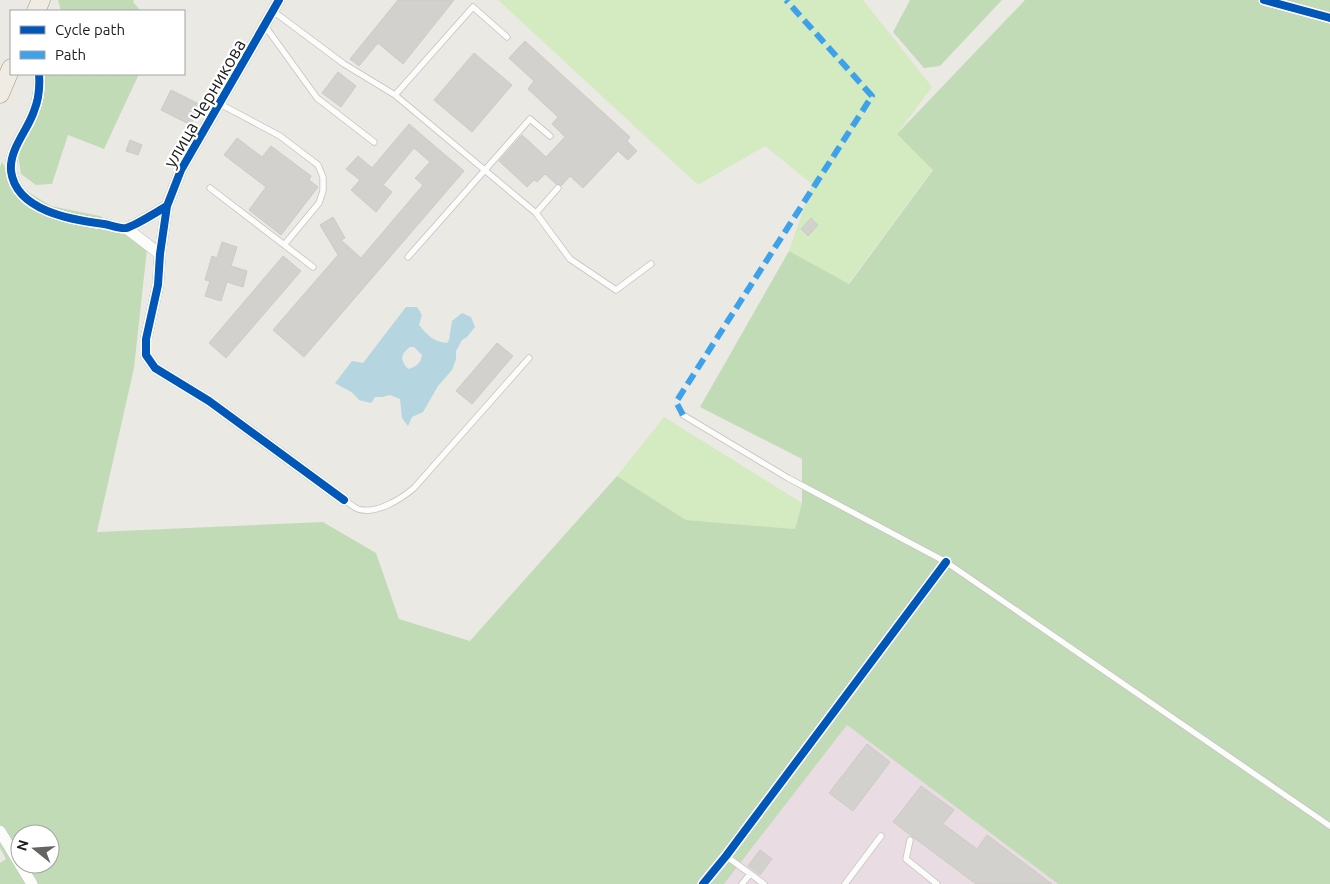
<svg xmlns="http://www.w3.org/2000/svg" width="1330" height="884" viewBox="0 0 1330 884" font-family="Ubuntu,sans-serif">
	<style>
		.industrial { fill: #e9dce3 }
		.grass { fill: #d4eac0 }
		.forest { fill: #c2dbb7; fill-rule: evenodd }
		.water { fill: #b5d5e0; fill-rule: evenodd }
		.building { fill: #d3d1cd; stroke: #cecac5 }
		.lines { fill: none; stroke-linecap: round; stroke-linejoin: round }
		.service-casing { stroke: #c3c2c0; stroke-width: 7 }
		.minor-casing { stroke: #c3c2c0; stroke-width: 12 }
		.primary-casing { stroke: #a19881; stroke-width: 19 }
		.service { stroke: #fcfcfb; stroke-width: 5.5 }
		.minor { stroke: #fcfcfb; stroke-width: 11 }
		.primary { stroke: #f0ece3; stroke-width: 18 }
		.quiet { stroke: #3da2ea; stroke-width: 6; stroke-dasharray: 12 6; stroke-linecap: butt }
		.cycleway-casing { stroke: #fff; stroke-width: 11 }
		.cycleway { stroke: #0057b8; stroke-width: 8 }
		.labels { text-anchor: middle; dominant-baseline: central; stroke-width: 4.5; stroke-linejoin: round; paint-order: stroke }
		.street-label { font-size: 18px; fill: #1c1c1c; stroke: #fff }
	</style>
	<rect width="100%" height="100%" fill="#ebe9e4"/>
	<path class="industrial" d="M847,725L1058,884H724Z"/>
	<path class="grass" d="M498,0H863L932,87L897,134L933,169L848,284L789,251L812,184L765,146L698,185Z
		M664,417L802,503L795,529L686,520L617,476Z"/>
	<path class="forest" d="M58,0H134L133,2L141,11H61Z
		M910,0H1002L940,66L924,68L893,32Z
		M1025,0H1330V884H1058L847,725L724,884H0V863L6,859L0,848V167L2,162L9,174L25,190L51,206L100,216L147,249L134,368L97,532L323,522L376,553L399,619L470,641L617,476L686,520L795,529L802,503V459L700,407L789,251L849,284L933,170L897,134ZM20,834H50V864H20Z
		M43,74H139L104,149L68,135L52,184L36,185L21,174L18,154Z"/>
	<path class="water" d="M406,307H417L422,315L419,325C427,335 434,342 447,343L449,340L452,321L462,313L471,317L475,327L467,337L462,340L456,351V359L452,370L438,386L423,412L412,417L408,426L402,418L400,399L390,395L382,397H375L371,403L359,400C352,390 344,389 335,383L352,361L363,363ZM410,347H414L422,355C421,363 416,367 408,369C400,360 400,354 410,347Z"/>
	<path class="building" d="M398,0H454L403,64L378,43L359,66L350,59Z
		M525,41L630,137L627,141L637,151L628,160L618,151L583,188L570,176L562,185L556,184L545,174L537,182L534,180L527,187L499,161L522,135L546,157L565,137L552,124L558,117L528,89L534,81L509,58Z
		M474,53L512,85L472,132L434,100Z
		M338,72L356,86L341,107L322,93Z
		M171,90L201,105L191,125L161,110Z
		M409,124L464,171L304,357L273,330L338,255L320,225L333,217L345,238L341,240L361,258L423,185L415,178L430,162L414,148L383,185L392,192L376,212L351,190L360,180L346,169L358,156L372,168Z
		M237,138L262,157L271,146L311,176L309,180L318,187L281,235L249,210L266,187L224,155Z
		M130,140L142,145L138,155L126,151Z
		M811,218L818,225L808,236L801,229Z
		M222,242L237,247L231,266L247,271L243,287L227,282L221,301L205,296L210,281L205,280L212,256L217,258Z
		M283,256L301,271L226,358L209,343Z
		M497,343L513,356L472,404L456,391Z
		M867,744L890,762L853,811L829,793Z
		M921,786L954,810L943,824L977,849L987,835L1052,884H976L893,822Z
		M760,850L772,859L760,875L748,866Z"/>
	<g class="lines">
		<g class="service-casing">
			<path id="service" d="M273,11L344,64L395,95L536,213L570,259L616,290L651,264
				M265,26L317,98L374,142
				M395,95L473,7L507,37
				M220,104L280,136L318,165L323,177V191L319,203L284,245
				M210,188L313,267
				M536,213L558,188
				M408,257L530,119L550,136
				M683,415L788,478L946,562L1330,826
				M344,500C348,502 353,507 358,509C376,515 401,499 414,488L529,358
				M910,840L906,859L937,884
				M726,856L764,884
				M742,884L750,874
				M845,884L881,836"/>
		</g>
		<g class="minor-casing">
			<path id="minor" d="M279,0L181,170L167,206L160,254L158,285L146,339V355L155,368L209,401L344,500
				M1264,0L1330,18
				M39,74C40,87 39,99 34,111C28,130 9,149 11,171C16,211 72,220 104,224C110,225 120,229 126,228C135,226 158,211 167,206
				M126,228L160,254
				M0,831L32,884
				M703,884L726,856L946,562"/>
		</g>
		<g class="primary-casing">
			<path id="primary" d="M36,11L41,0
				M0,94L11,68"/>
		</g>
		<use href="#service" class="service"/>
		<use href="#minor" class="minor"/>
		<use href="#primary" class="primary"/>
		<path class="quiet" d="M683,415L676,402L872,96L786,0"/>
		<g class="cycleway-casing">
			<path id="cycleway" d="M279,0L181,170L167,206L160,254L158,285L146,339V355L155,368L209,401L344,500
				M1264,0L1330,18
				M39,74C40,87 39,99 34,111C28,130 9,149 11,171C16,211 72,220 104,224C110,225 120,229 126,228C135,226 158,211 167,206
				M703,884L726,856L946,562"/>
		</g>
		<use href="#cycleway" class="cycleway"/>
	</g>
	<g class="labels">
		<g class="street-label">
			<text transform="translate(204 103) rotate(-60)">улица Черникова</text>
		</g>
	</g>
	<rect x="10" y="10" width="175" height="65" fill="#ffffff" stroke="#a4a4a4"/>
	<rect x="20" y="26" width="25" height="8" fill="#0057b8" stroke="#a4a4a4"/>
	<text x="55" y="35" font-size="15" fill="#1c1c1c">Cycle path</text>
	<rect x="20" y="51" width="25" height="8" fill="#3da2ea" stroke="#a4a4a4"/>
	<text x="55" y="60" font-size="15" fill="#1c1c1c">Path</text>
	<g transform="translate(35 849) rotate(287)"><circle r="24" fill="#ffffff" stroke="#a4a4a4"/>
	<path d="M0-4L9 19L0 12L-9 19Z" fill="#646462"/>
	<text y="-8" font-size="14" font-weight="bold" text-anchor="middle" fill="#1c1c1c">N</text>
	</g>
</svg>
